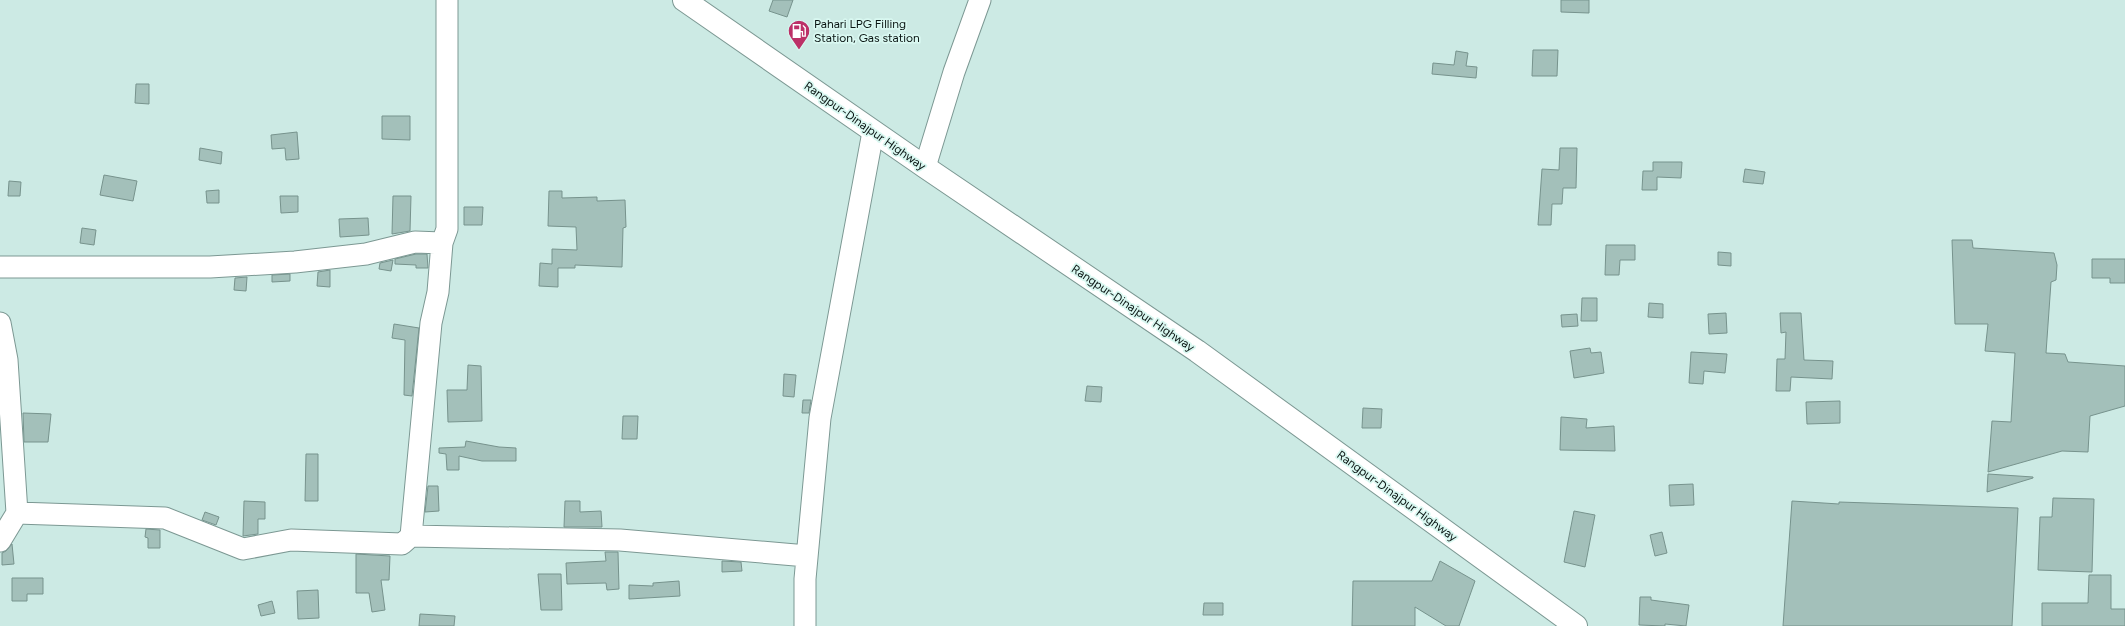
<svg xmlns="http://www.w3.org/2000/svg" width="2125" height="626" viewBox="0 0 2125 626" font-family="Figtree,sans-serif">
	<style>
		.building { fill: #a3c0ba; stroke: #77938d }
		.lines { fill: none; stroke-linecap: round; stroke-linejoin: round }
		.minor-casing { stroke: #7c9893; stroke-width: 23 }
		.highway-casing { stroke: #7c9893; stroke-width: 24 }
		.minor { stroke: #fff; stroke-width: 21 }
		.highway { stroke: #fff; stroke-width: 22 }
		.labels { text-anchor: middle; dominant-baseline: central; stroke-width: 3.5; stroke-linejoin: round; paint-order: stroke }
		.poi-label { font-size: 12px; fill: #0a1513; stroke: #d9f8f1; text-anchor: start }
		.street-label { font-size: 12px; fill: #0a1513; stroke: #d9f8f1 }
	</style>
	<rect width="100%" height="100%" fill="#cceae4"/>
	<path class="building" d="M773,0H793L787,17L769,11Z
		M1561,0H1589V13L1561,12Z
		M1533,50H1558L1557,76H1532Z
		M1456,51L1468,53L1466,66L1477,67L1476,78L1432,74L1433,63L1454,65Z
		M136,84H149V104L135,103Z
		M382,116H410V140L382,139Z
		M297,132L299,159L286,160L285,148L272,149L271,135Z
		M200,148L222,152L221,164L199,160Z
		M1560,148H1577L1576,188H1563L1562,204H1552L1551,225H1538L1542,169L1559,170Z
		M1653,162H1682L1681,178L1657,177V190H1642L1643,171H1653Z
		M1745,169L1765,172L1763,184L1743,182Z
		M104,175L137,181L133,201L100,195Z
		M9,181L21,182L20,196H8Z
		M219,190V203H207L206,191Z
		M549,191H562V198L597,197V201L625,200L626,227L623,228L622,267L575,265V268H558V287L539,286L540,263L552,264V249L577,250L576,227L548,226Z
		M280,196H298V212L281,213Z
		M393,196H411L410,231L392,234Z
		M464,207H483L482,225H464Z
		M368,218L369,235L340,237L339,219Z
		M82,228L96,230L94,245L80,243Z
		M1952,240H1972L1973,248L2054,253L2057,265L2056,280L2051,282L2046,353L2065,354L2068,362L2125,366V406L2090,416L2088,452L2062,451L1988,472L1992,421L2011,422L2015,353L1985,351L1988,324H1955Z
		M1606,245H1635V260H1620L1619,275H1605Z
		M1718,252L1731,253V266L1718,265Z
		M416,254H427L428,268H416V265L395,264V259Z
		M2092,259H2125V283H2110V278H2092Z
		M393,260L391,271L379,269L380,263Z
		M330,270V287L317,286L318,272Z
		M290,274V281L272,282V275Z
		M247,277L246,291L234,290L235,278Z
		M1582,298H1597V321H1581Z
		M1649,303L1663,304V318L1648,317Z
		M1726,313L1727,333L1709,334L1708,314Z
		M1780,313H1801L1804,360L1833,361L1832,379L1791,377L1790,391H1776L1777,359H1785L1786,332L1781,333Z
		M1577,314L1578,326L1562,327L1561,315Z
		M394,324L419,328L412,396L404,395L405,340L392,338Z
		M1590,348L1591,353L1601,352L1604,373L1574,378L1570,351Z
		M1691,352L1727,354L1725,373L1704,371L1703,384L1689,383Z
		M468,365L481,366L482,421L448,422L447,390H467Z
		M784,374L796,375L794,397L783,396Z
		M1087,386L1102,387L1101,402L1085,401Z
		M803,400H811L809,413H802Z
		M1840,401V423L1807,424L1806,402Z
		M1363,408L1382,409L1381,428H1362Z
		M23,413L51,414L48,442H24Z
		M623,416H638L637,439H622Z
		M1561,417L1587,419L1586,428L1614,426L1615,451L1560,450Z
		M466,441L499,447L516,448V461H482L459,456V470H447L446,454L439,453V448L465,447Z
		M306,454H318V501H305Z
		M1988,474L2033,477V478L1987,492Z
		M1693,484L1694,505L1670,506L1669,485Z
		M428,486H438L439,511L425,512Z
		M2053,498L2094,499L2092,572L2038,570L2040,517H2052Z
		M244,501L265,502V519H258V534L243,536Z
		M565,501H580V512L601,511L602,527H564Z
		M1792,501L1839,504V502L2018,508L2012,626H1783Z
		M1574,511L1595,515L1585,567L1564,562Z
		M205,512L219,517L216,525L202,520Z
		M146,529L160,530V548H148V538L145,537Z
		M1662,532L1667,553L1655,556L1650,535Z
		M12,544L14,564L2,565V553L6,551Z
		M605,552H618L619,589L607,590L606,583L567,584L566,563L606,561Z
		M356,554L390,556L389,580H381L385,610L372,612L369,593H356Z
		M722,561L741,562L742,571L722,572Z
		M1440,561L1475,581L1459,626H1446L1415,607V626H1352L1353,581H1432Z
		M538,574H561L562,610H541Z
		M2089,575H2111V609H2125V626H2042V603H2088Z
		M12,578H43V594H27V601H12Z
		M679,581L680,596L629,599V585L653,586V583Z
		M318,590L319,618L298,619L297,591Z
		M1640,597H1651V600L1689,605L1686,626L1665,624V626L1639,625Z
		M272,601L275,613L261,616L258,605Z
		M1204,603H1223V615H1203Z
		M420,614L455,616L454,626H419Z"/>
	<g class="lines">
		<g class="minor-casing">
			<path id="minor" d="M925,167L954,72L980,0
				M0,267H210L295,262L366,254L415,242L442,243L447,229V0
				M0,323L7,360L17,513L0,541
				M17,513L165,518L243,549L291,540L402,544L411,536L620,540L807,556
				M411,536L431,323L438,292L442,243
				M805,626V579L820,418L873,132"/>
		</g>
		<g class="highway-casing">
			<path id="highway" d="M684,0L925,167L1197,351L1576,626"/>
		</g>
		<use href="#minor" class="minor"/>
		<use href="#highway" class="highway"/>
	</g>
	<defs>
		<g id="fuel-pin" transform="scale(1.15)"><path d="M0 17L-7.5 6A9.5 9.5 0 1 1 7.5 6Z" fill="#bc3067" stroke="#d9f8f1"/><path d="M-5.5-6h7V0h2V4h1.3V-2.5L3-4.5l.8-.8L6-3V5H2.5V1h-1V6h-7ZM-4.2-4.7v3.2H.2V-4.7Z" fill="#fff"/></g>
	</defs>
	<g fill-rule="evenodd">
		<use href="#fuel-pin" x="799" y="31"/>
	</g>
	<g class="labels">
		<g class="poi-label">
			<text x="814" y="24">Pahari LPG Filling<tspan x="814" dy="14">Station, Gas station</tspan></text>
		</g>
		<g class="street-label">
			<text transform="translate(865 126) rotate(35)">Rangpur-Dinajpur Highway</text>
			<text transform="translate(1133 308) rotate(34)">Rangpur-Dinajpur Highway</text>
			<text transform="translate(1397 496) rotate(36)">Rangpur-Dinajpur Highway</text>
		</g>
	</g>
</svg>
